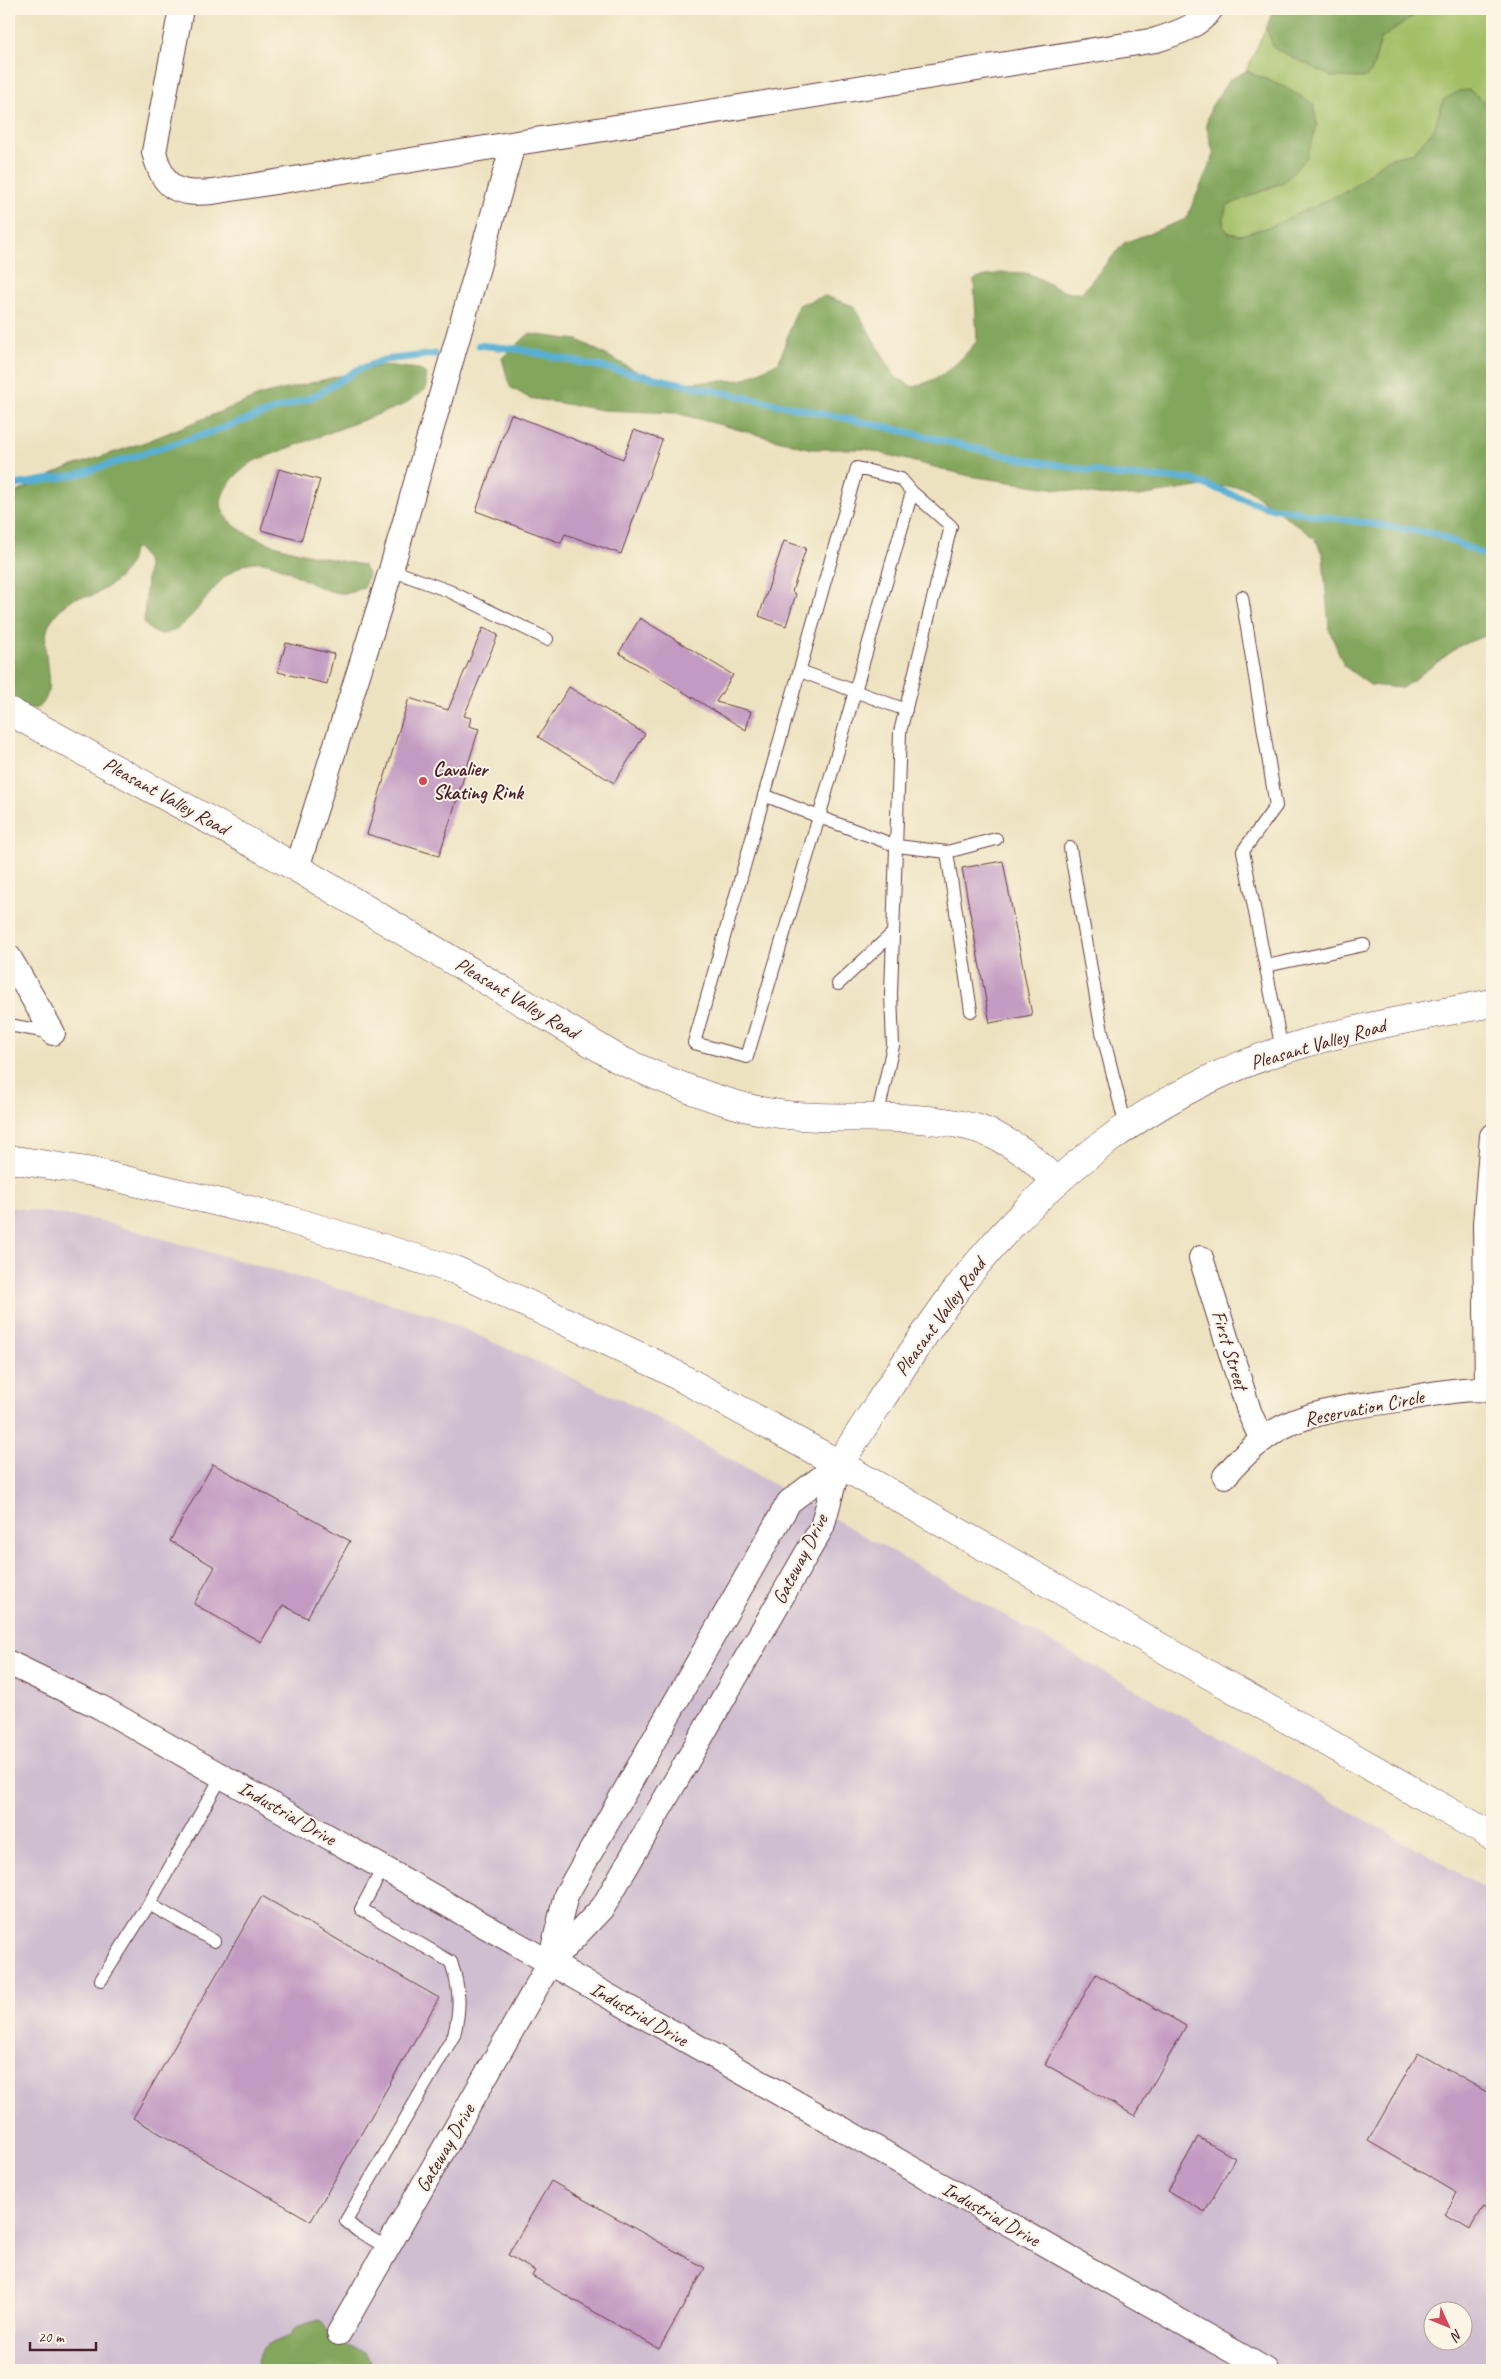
<svg xmlns="http://www.w3.org/2000/svg" width="1501" height="2379" viewBox="0 0 1501 2379" font-family="Caveat,sans-serif">
	<style>
		.industrial { fill: #cfbed0; fill-rule: evenodd }
		.green { fill: #a3bf66; stroke: #766f48 }
		.forest { fill: #82a65b; stroke: #666243 }
		.lines { fill: none; stroke-linecap: round; stroke-linejoin: round }
		.stream { stroke: #57afd4; stroke-width: 7 }
		.building { fill: #c39bc2 }
		.service-casing { stroke: #623c41; stroke-width: 14 }
		.minor-casing { stroke: #623c41; stroke-width: 26 }
		.tertiary-casing { stroke: #623c41; stroke-width: 29 }
		.primary-casing { stroke: #623c41; stroke-width: 29 }
		.service { stroke: #fff; stroke-width: 12 }
		.minor { stroke: #fff; stroke-width: 24 }
		.tertiary { stroke: #fff; stroke-width: 28 }
		.primary { stroke: #fff; stroke-width: 28 }
		.poi-dot { fill: #d1495b; stroke: #fcf5e5; stroke-width: 2 }
		.labels { text-anchor: middle; dominant-baseline: central; stroke-width: 4; stroke-linejoin: round; paint-order: stroke }
		.poi-label { font-size: 20px; font-weight: bold; fill: #4a1f2b; stroke: #fcf5e5; text-anchor: start }
		.street-label { font-size: 20px; fill: #4a1f2b; stroke: #fcf5e5 }
	</style>
	<rect width="100%" height="100%" fill="#fcf5e5"/>
	<filter id="ink" filterUnits="userSpaceOnUse"><feTurbulence type="fractalNoise" baseFrequency=".02" numOctaves="2"/><feDisplacementMap in="SourceGraphic" scale="10" xChannelSelector="R" yChannelSelector="G"/><feConvolveMatrix kernelMatrix="1 2 1 2 8 2 1 2 1" color-interpolation-filters="sRGB"/></filter>
	<filter id="wash" filterUnits="userSpaceOnUse"><feTurbulence type="fractalNoise" baseFrequency=".0096" numOctaves="4" result="noise"/><feDisplacementMap in="SourceGraphic" scale="20" xChannelSelector="R" yChannelSelector="G"/><feGaussianBlur stdDeviation="1.12" result="paint"/><feColorMatrix in="noise" values="0 0 0 0 0 0 0 0 0 0 0 0 0 0 0 0 0 1.4 0 .05"/><feComposite in="paint" operator="in"/></filter>
	<g filter="url(#wash)">
		<rect width="100%" height="100%" fill="#ede2c0"/>
		<path class="industrial" d="M9,1207L97,1220L435,1316L639,1408L1492,1892V2370H9ZM1434,2312H1464V2342H1434Z"/>
		<path class="green" d="M1423,9H1492V102L1486,103L1469,90L1443,101L1434,129L1414,152L1386,160L1349,190L1270,227L1240,235L1229,233L1222,226L1226,206L1284,182V87L1246,71L1266,28L1274,48L1372,71L1381,39Z"/>
		<path class="forest" d="M1274,9H1423L1381,39L1372,71L1364,78L1332,77L1274,48L1266,28Z
			M1246,71L1284,87L1314,104L1317,126L1307,157L1284,182L1226,206L1223,226L1229,233L1240,235L1270,227L1349,190L1386,160L1414,152L1434,129L1443,100L1459,91L1469,90L1486,103L1492,102V633L1461,645L1402,688L1370,685L1344,666L1329,629L1323,556L1315,538L1244,487L1204,486L1139,496L1098,495L969,476L865,449H811L676,413L603,410L529,398L510,387L502,358L529,334L578,340L640,373L678,383L742,380L779,362L798,305L825,296L854,306L895,377L913,387C941,380 959,363 977,341L974,280C990,274 1005,271 1024,273C1044,276 1061,298 1082,292L1124,243L1186,219L1214,155L1206,125L1211,107L1229,80Z
			M384,365L419,369L426,374V389L403,405L254,461C153,532 314,556 363,565L368,574L364,588C359,589 354,592 349,593C313,597 278,551 245,564C239,567 231,572 226,576C207,591 171,660 144,623L148,563L137,547L133,550C132,555 131,560 129,565C124,576 103,592 91,596C86,597 80,596 76,598C68,600 55,614 51,621C34,650 64,692 36,709L16,705L9,700V496L64,469L148,441L262,395Z
			M319,2320C326,2323 326,2331 331,2336C339,2345 354,2348 365,2352L374,2370H265L257,2363L260,2352L267,2345L290,2336L296,2327Z"/>
		<g class="lines">
			<path class="stream" d="M479,345L517,349L877,425L1017,458L1115,475L1190,479L1266,507L1436,534L1485,555L1492,556
				M9,486L76,475L205,434L315,396L357,370L384,360L435,354"/>
		</g>
		<g id="blocks">
			<path class="building" d="M511,414L623,459L634,430L662,440L621,554L565,534L561,543L476,511Z
				M279,469L320,480L301,541L261,530Z
				M784,541L806,548L792,592L796,594L786,626L759,616Z
				M640,618L733,675L716,702L751,711L746,730L619,653Z
				M483,628L498,635L464,716L471,718L469,726L479,729L439,856L367,834L409,698L448,710Z
				M286,643L334,654L327,684L278,672Z
				M569,687L645,734L614,783L538,737Z
				M1003,861L1032,1015L990,1023L962,868Z
				M213,1464L350,1541L307,1618L283,1605L261,1642L194,1604L215,1567L170,1541Z
				M262,1896L439,1998L311,2221L133,2118Z
				M1096,1974L1186,2026L1135,2116L1045,2064Z
				M1418,2053L1492,2095V2212L1483,2207L1470,2229L1445,2214L1457,2193L1368,2141Z
				M1198,2137L1235,2158L1205,2212L1168,2191Z
				M551,2181L705,2268L659,2349L532,2276L535,2271L508,2255Z"/>
		</g>
	</g>
	<g filter="url(#ink)">
		<use href="#blocks" fill-opacity="0" stroke="#623c41" stroke-width="1"/>
		<g class="lines">
			<g class="service-casing">
				<path id="service" d="M391,570L449,591L547,639
					M1242,597L1276,806L1243,851L1282,1050
					M800,671L906,710
					M764,795L819,817L912,492
					M1070,848L1102,1032L1126,1127
					M947,852L971,1011
					M1266,966L1364,945
					M838,984L893,933
					M9,1025L53,1033
					M877,1118L893,1046L891,993L900,732L951,526L912,492L901,479L857,468L694,1043L747,1057L819,817L897,846L947,852L996,839
					M383,1868L361,1909L451,1962C460,1989 461,2007 454,2035L346,2221L358,2231L388,2248
					M149,1904L214,1941
					M101,1980L149,1904L222,1776"/>
			</g>
			<g class="minor-casing">
				<path id="minor" d="M181,9L154,152C164,189 175,195 213,192L1156,40C1175,34 1200,26 1211,9
					M297,868L391,570L513,145
					M9,957L53,1033
					M1201,1258L1250,1414L1262,1440
					M1487,1390L1485,1224L1492,1136
					M1225,1476C1244,1454 1266,1433 1293,1422C1326,1409 1363,1405 1398,1400C1428,1395 1461,1387 1492,1390
					M9,1663L100,1707L1266,2370
					M550,1961L566,1895L789,1502L839,1464
					M339,2333L550,1963L603,1907L822,1527L839,1464"/>
			</g>
			<g class="tertiary-casing">
				<path id="tertiary" d="M9,711L297,868L620,1060C665,1080 718,1103 767,1112C834,1124 904,1110 971,1127C989,1131 1007,1142 1022,1151C1035,1159 1045,1172 1056,1182
					M839,1464C877,1407 913,1348 954,1293C1037,1183 1151,1092 1283,1050C1351,1028 1422,1016 1492,1003"/>
			</g>
			<g class="primary-casing">
				<path id="primary" d="M9,1159L93,1172L287,1219L455,1270L656,1364L839,1464L1492,1836"/>
			</g>
			<use href="#service" class="service"/>
			<use href="#minor" class="minor"/>
			<use href="#tertiary" class="tertiary"/>
			<use href="#primary" class="primary"/>
		</g>
	</g>
	<circle class="poi-dot" cx="423" cy="781" r="5"/>
	<g class="labels">
		<g class="poi-label">
			<text x="433" y="769">Cavalier<tspan x="433" dy="23">Skating Rink</tspan></text>
		</g>
		<g class="street-label">
			<text transform="translate(166 796) rotate(29)">Pleasant Valley Road</text>
			<text transform="translate(517 998) rotate(31)">Pleasant Valley Road</text>
			<text transform="translate(1318 1044) rotate(-16)">Pleasant Valley Road</text>
			<text transform="translate(940 1317) rotate(-54)">Pleasant Valley Road</text>
			<text transform="translate(1230 1350) rotate(73)">First Street</text>
			<text transform="translate(1364 1408) rotate(-11)">Reservation Circle</text>
			<text transform="translate(800 1559) rotate(-63)">Gateway Drive</text>
			<text transform="translate(287 1813) rotate(30)">Industrial Drive</text>
			<text transform="translate(639 2014) rotate(30)">Industrial Drive</text>
			<text transform="translate(445 2148) rotate(-60)">Gateway Drive</text>
			<text transform="translate(991 2214) rotate(30)">Industrial Drive</text>
		</g>
	</g>
	<rect width="1501" height="2379" fill="none" stroke="#fcf5e5" stroke-width="30"/>
	<g transform="translate(1448 2326) rotate(134)"><circle r="24" fill="#fcf5e5" stroke="#b59f9b"/>
	<path d="M0-4L9 19L0 12L-9 19Z" fill="#d1495b"/>
	<text y="-8" font-size="14" font-weight="bold" text-anchor="middle" fill="#4a1f2b">N</text>
	</g>
	<path d="M30 2342v8h66v-8" fill="none" stroke="#4a1f2b" stroke-width="2.5"/>
	<text x="38" y="2342" font-size="15" fill="#4a1f2b" stroke="#fcf5e5" stroke-width="4" paint-order="stroke">20 m</text>
</svg>
